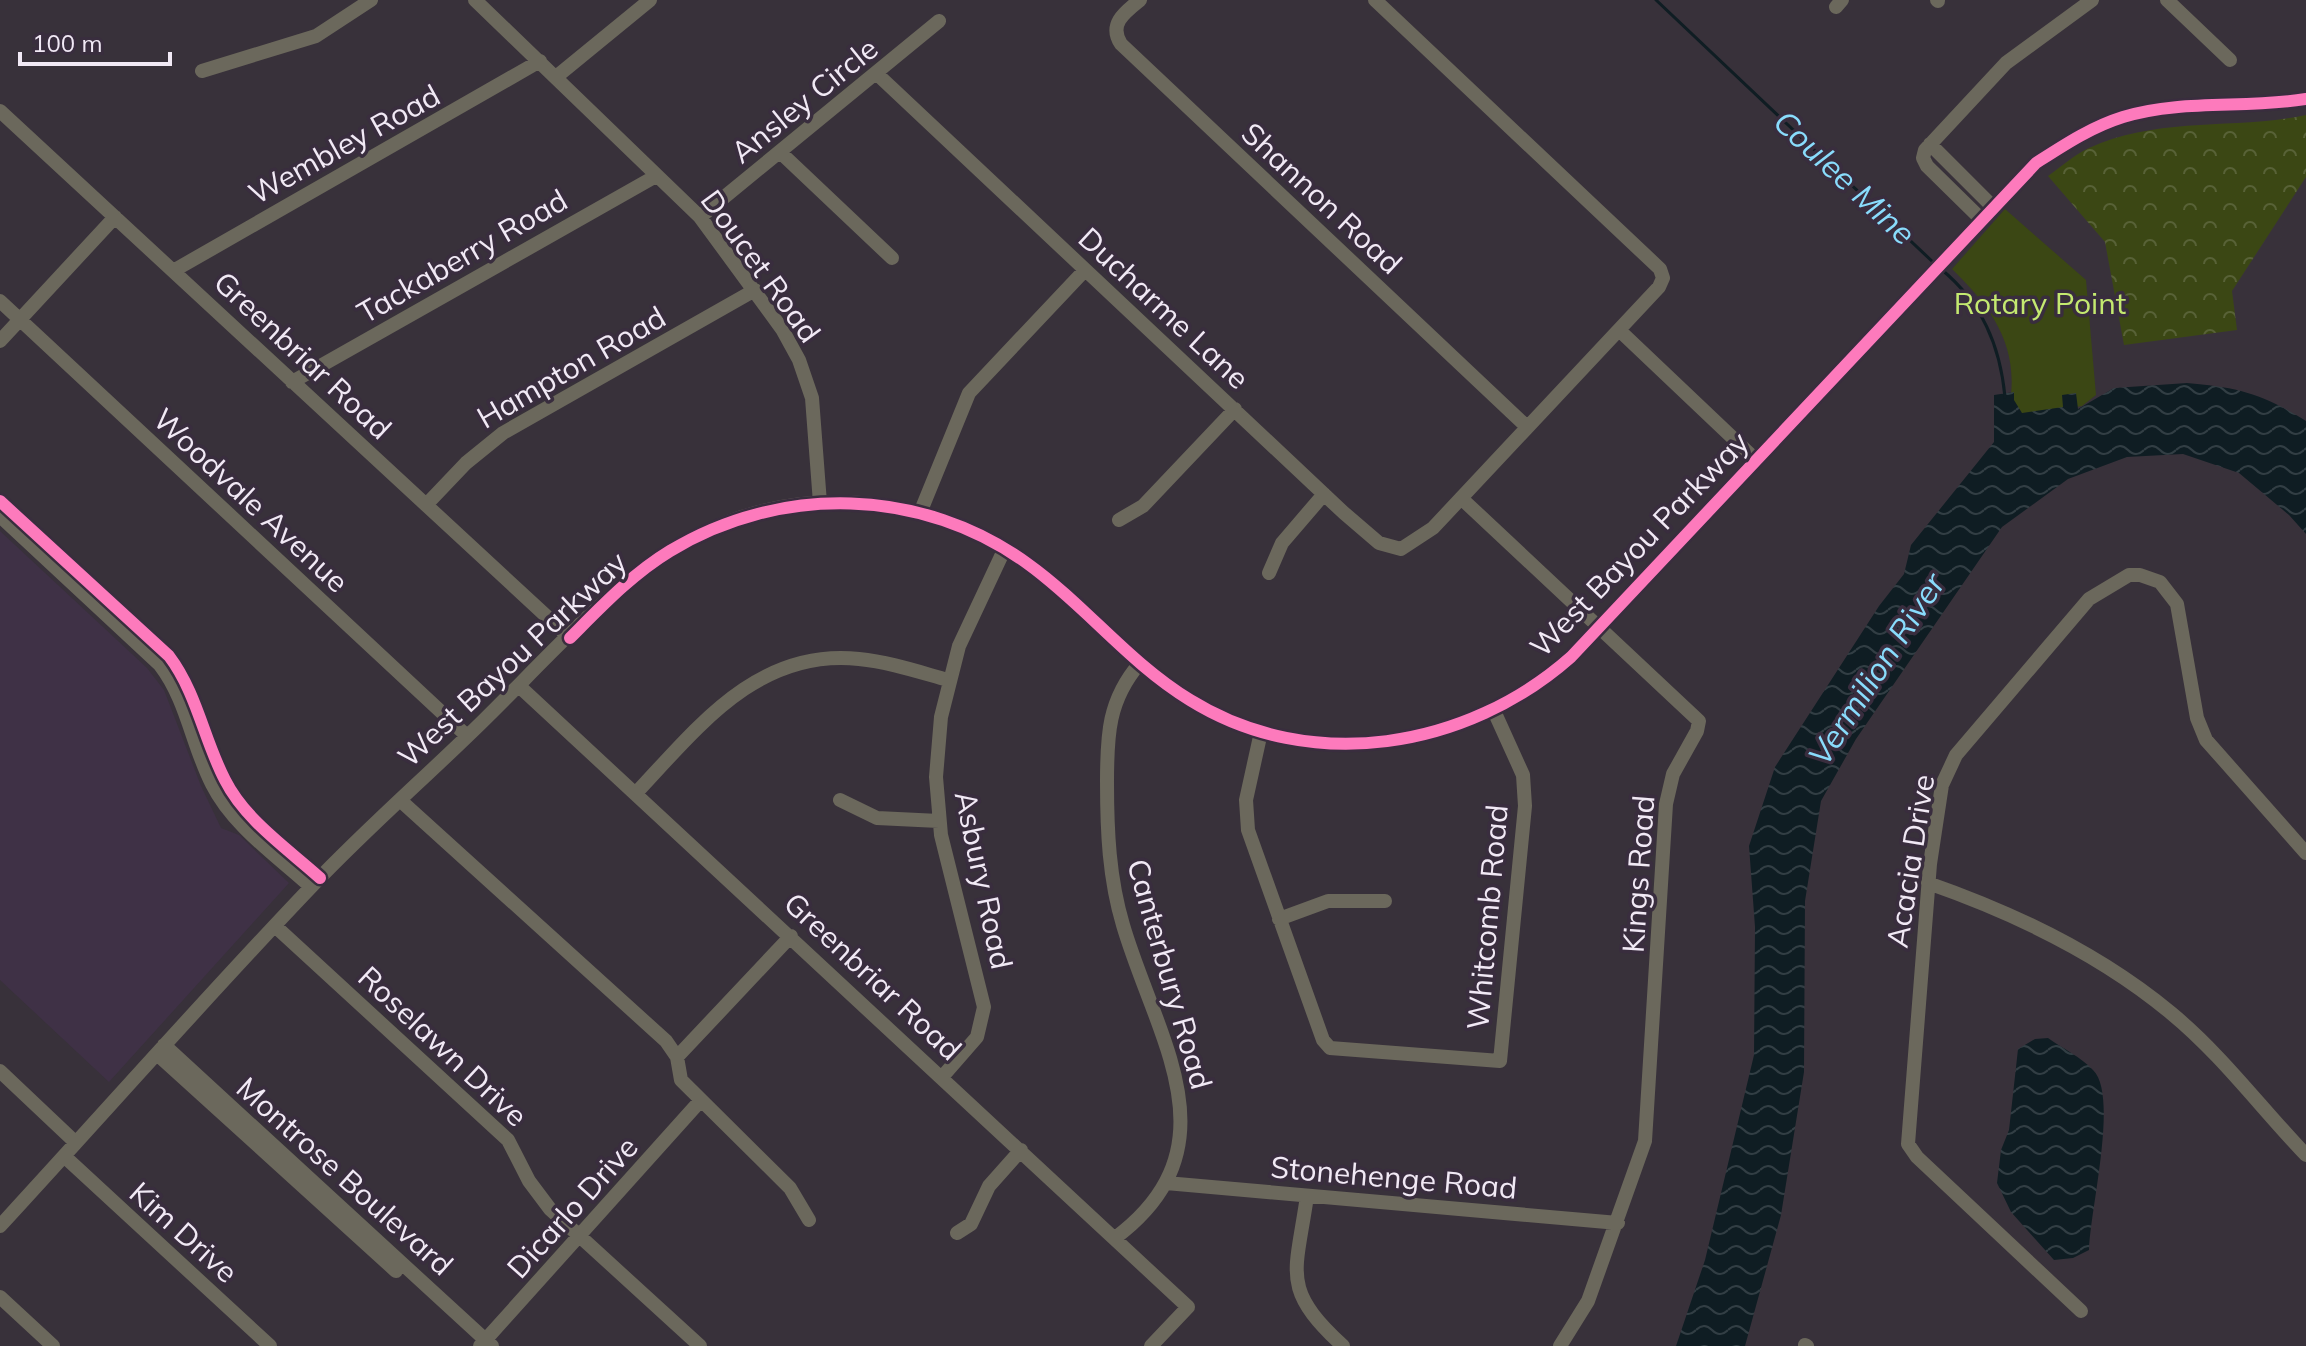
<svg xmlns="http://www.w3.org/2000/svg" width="2306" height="1346" viewBox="0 0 2306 1346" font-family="Mulish,sans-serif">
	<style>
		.built { fill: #3f3146 }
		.forest { fill: url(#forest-crowns) }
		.park { fill: #3b4714 }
		.water { fill: url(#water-waves) }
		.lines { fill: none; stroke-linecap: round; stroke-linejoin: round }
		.stream { stroke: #0f1d23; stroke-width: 3 }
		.minor { stroke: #6b685c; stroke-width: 14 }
		.cycleway-casing { stroke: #392d3e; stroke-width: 17 }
		.cycleway { stroke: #fd7abc; stroke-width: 12 }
		.labels { text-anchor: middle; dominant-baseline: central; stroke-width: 7; stroke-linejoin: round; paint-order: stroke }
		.street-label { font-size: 30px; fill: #f1e9f5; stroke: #392d3e }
		.park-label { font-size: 30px; fill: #c4e970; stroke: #392d3e }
		.water-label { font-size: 32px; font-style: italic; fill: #89dcfc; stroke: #392d3e }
	</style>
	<defs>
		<pattern id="forest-crowns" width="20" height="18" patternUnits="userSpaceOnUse" patternTransform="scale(2)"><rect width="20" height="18" fill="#3b4714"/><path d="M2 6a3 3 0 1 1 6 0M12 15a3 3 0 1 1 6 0" fill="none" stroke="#586237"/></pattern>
		<pattern id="water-waves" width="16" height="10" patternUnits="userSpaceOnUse" patternTransform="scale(2)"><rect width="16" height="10" fill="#0f1d23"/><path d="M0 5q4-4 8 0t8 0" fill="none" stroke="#323e44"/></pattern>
	</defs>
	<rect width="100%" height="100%" fill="#38313a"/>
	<path class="built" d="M0,531L147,668L164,690L201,786L221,828L239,835L289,883L109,1082L0,980Z"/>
	<path class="forest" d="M2306,115V177L2232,291L2237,330L2124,345L2105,242L2048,176C2061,167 2074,155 2089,148C2158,116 2234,130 2306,115Z"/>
	<path class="park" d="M2005,209L2086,280L2096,395L2082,406L2020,416L2010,402C2019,345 1991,307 1952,269Z"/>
	<path class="water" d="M2187,383C2237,387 2263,394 2306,421V534L2289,515L2239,473L2183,454L2127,457L2068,479L2002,527L1856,739L1821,801L1805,901L1804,1072L1781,1215L1745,1346H1676L1705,1260L1754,1055L1755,927L1749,846L1775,767L1879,606L1904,574L1911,545L1994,442V395L2014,392V400L2022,413L2063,407L2062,395L2076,393L2078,409L2114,388Z
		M2048,1038C2062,1048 2081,1057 2093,1070C2119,1095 2090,1210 2089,1250L2073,1258L2054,1260L2011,1212L1997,1183L2001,1150L2009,1130L2018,1049L2035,1039Z"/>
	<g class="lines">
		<path class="stream" d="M1656,0L1935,264
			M1941,269C1982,303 2000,345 2005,397"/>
		<path class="minor" d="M475,0L700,217L782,329L799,360L812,398L820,503
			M1140,0C1125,12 1108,24 1121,44L1527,427
			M1937,0L1938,1
			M2167,0L2230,60
			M1836,7L1842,0
			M202,71L316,36L371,0
			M877,74L1344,513L1379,543L1401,549L1433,528L1659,287L1663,278L1660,269L1375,0
			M556,77L650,0
			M0,111L570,638
			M1930,144L1992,206
			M781,153L892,258
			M700,217L939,21
			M1981,219L1927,166L1923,158L1925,150L2006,63L2092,0
			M173,271L540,61
			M0,301L467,736
			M1619,330L1756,460
			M0,341L115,217
			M292,382L656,176
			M1461,498L1699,721L1697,731L1673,774L1666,804L1645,1141L1588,1301L1560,1346
			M0,501L169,656C197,693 204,740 225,780C245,820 288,849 320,878
			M426,505L466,463L503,433L755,290
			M920,513L969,393L1085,270
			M0,516L160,665C187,700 192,745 212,784C233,826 277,856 311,887
			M1119,520L1143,506L1235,409
			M1269,573L1282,543L1324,494
			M519,686L1188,1307L1151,1346
			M1261,732L1246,800L1248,830L1323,1040L1330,1048L1500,1061L1525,806L1523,775L1494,711
			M637,792C698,727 758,648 859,659C889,662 919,672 948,680
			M840,800L877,818L939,821
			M401,801L666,1041L677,1057L681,1080L790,1188L809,1220
			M1928,883C2014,913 2100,954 2171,1013C2221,1054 2261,1108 2306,1155
			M1279,919L1328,901H1385
			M275,926L508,1140L529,1181L550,1209L700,1346
			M164,1045L492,1346
			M157,1054L396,1271
			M677,1057L791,936
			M0,1071L75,1142
			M943,1076L977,1037L984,1007L941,835L936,777L941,717L959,646L1005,548
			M64,1156L270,1346
			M1166,1183L1618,1223
			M1307,1196C1296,1274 1280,1288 1343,1346
			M0,1226C104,1113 206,997 312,886C366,829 426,777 482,722C558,648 638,551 742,517C841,485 958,506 1039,572C1090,613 1133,665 1188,699C1310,775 1467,749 1571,657L2036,163C2064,145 2091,127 2123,117C2182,99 2246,109 2306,99
			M957,1233L971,1224L989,1186L1021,1150
			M1115,1238C1238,1146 1156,1038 1123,925C1109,878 1107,831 1107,782C1107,735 1108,700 1140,663
			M0,1297L53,1346
			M2081,1311L1917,1157L1908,1144L1930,864L1942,785L1956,755L2089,599L2129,575H2140L2160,582L2177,604L2197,718L2206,740L2306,853
			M1805,1345L1807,1346
			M480,1346L701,1100"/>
		<g class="cycleway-casing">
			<path id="cycleway" d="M0,501L169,656C197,693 204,740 225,780C245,820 288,849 320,878
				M570,638C601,607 632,574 670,551C780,484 923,487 1028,564C1085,605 1129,663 1190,700C1311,775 1467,749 1571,657L2036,163C2064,145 2091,127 2123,117C2182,99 2246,109 2306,99"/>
		</g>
		<use href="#cycleway" class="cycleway"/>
	</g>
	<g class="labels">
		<g class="street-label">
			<text transform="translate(804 100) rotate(-39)">Ansley Circle</text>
			<text transform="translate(344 144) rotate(-29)">Wembley Road</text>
			<text transform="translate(1322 198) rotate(43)">Shannon Road</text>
			<text transform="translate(462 256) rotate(-30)">Tackaberry Road</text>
			<text transform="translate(761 266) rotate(54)">Doucet Road</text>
			<text transform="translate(1164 308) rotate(43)">Ducharme Lane</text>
			<text transform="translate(303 355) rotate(43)">Greenbriar Road</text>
			<text transform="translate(571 367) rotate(-30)">Hampton Road</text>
			<text transform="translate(251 500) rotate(43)">Woodvale Avenue</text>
			<text transform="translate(1639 544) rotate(-46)">West Bayou Parkway</text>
			<text transform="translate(512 659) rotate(-43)">West Bayou Parkway</text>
			<text transform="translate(1910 861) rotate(-81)">Acacia Drive</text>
			<text transform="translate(1638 874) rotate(-86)">Kings Road</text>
			<text transform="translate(984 880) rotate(78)">Asbury Road</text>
			<text transform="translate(1487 917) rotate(-85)">Whitcomb Road</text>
			<text transform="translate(1170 974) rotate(74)">Canterbury Road</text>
			<text transform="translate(873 976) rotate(43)">Greenbriar Road</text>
			<text transform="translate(443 1046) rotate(43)">Roselawn Drive</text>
			<text transform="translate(345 1176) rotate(42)">Montrose Boulevard</text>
			<text transform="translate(1394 1177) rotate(5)">Stonehenge Road</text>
			<text transform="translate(572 1207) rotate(-48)">Dicarlo Drive</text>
			<text transform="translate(184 1232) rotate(42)">Kim Drive</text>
		</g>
		<g class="park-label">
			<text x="2040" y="303">Rotary Point</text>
		</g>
		<g class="water-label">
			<text transform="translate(1845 177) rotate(43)">Coulee Mine</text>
			<text transform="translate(1876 669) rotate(-57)">Vermilion River</text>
		</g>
	</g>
	<path d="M20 52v12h150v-12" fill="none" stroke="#f1e9f5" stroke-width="4"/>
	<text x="32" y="52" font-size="24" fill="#f1e9f5" stroke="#392d3e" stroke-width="6" paint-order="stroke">100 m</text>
</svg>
